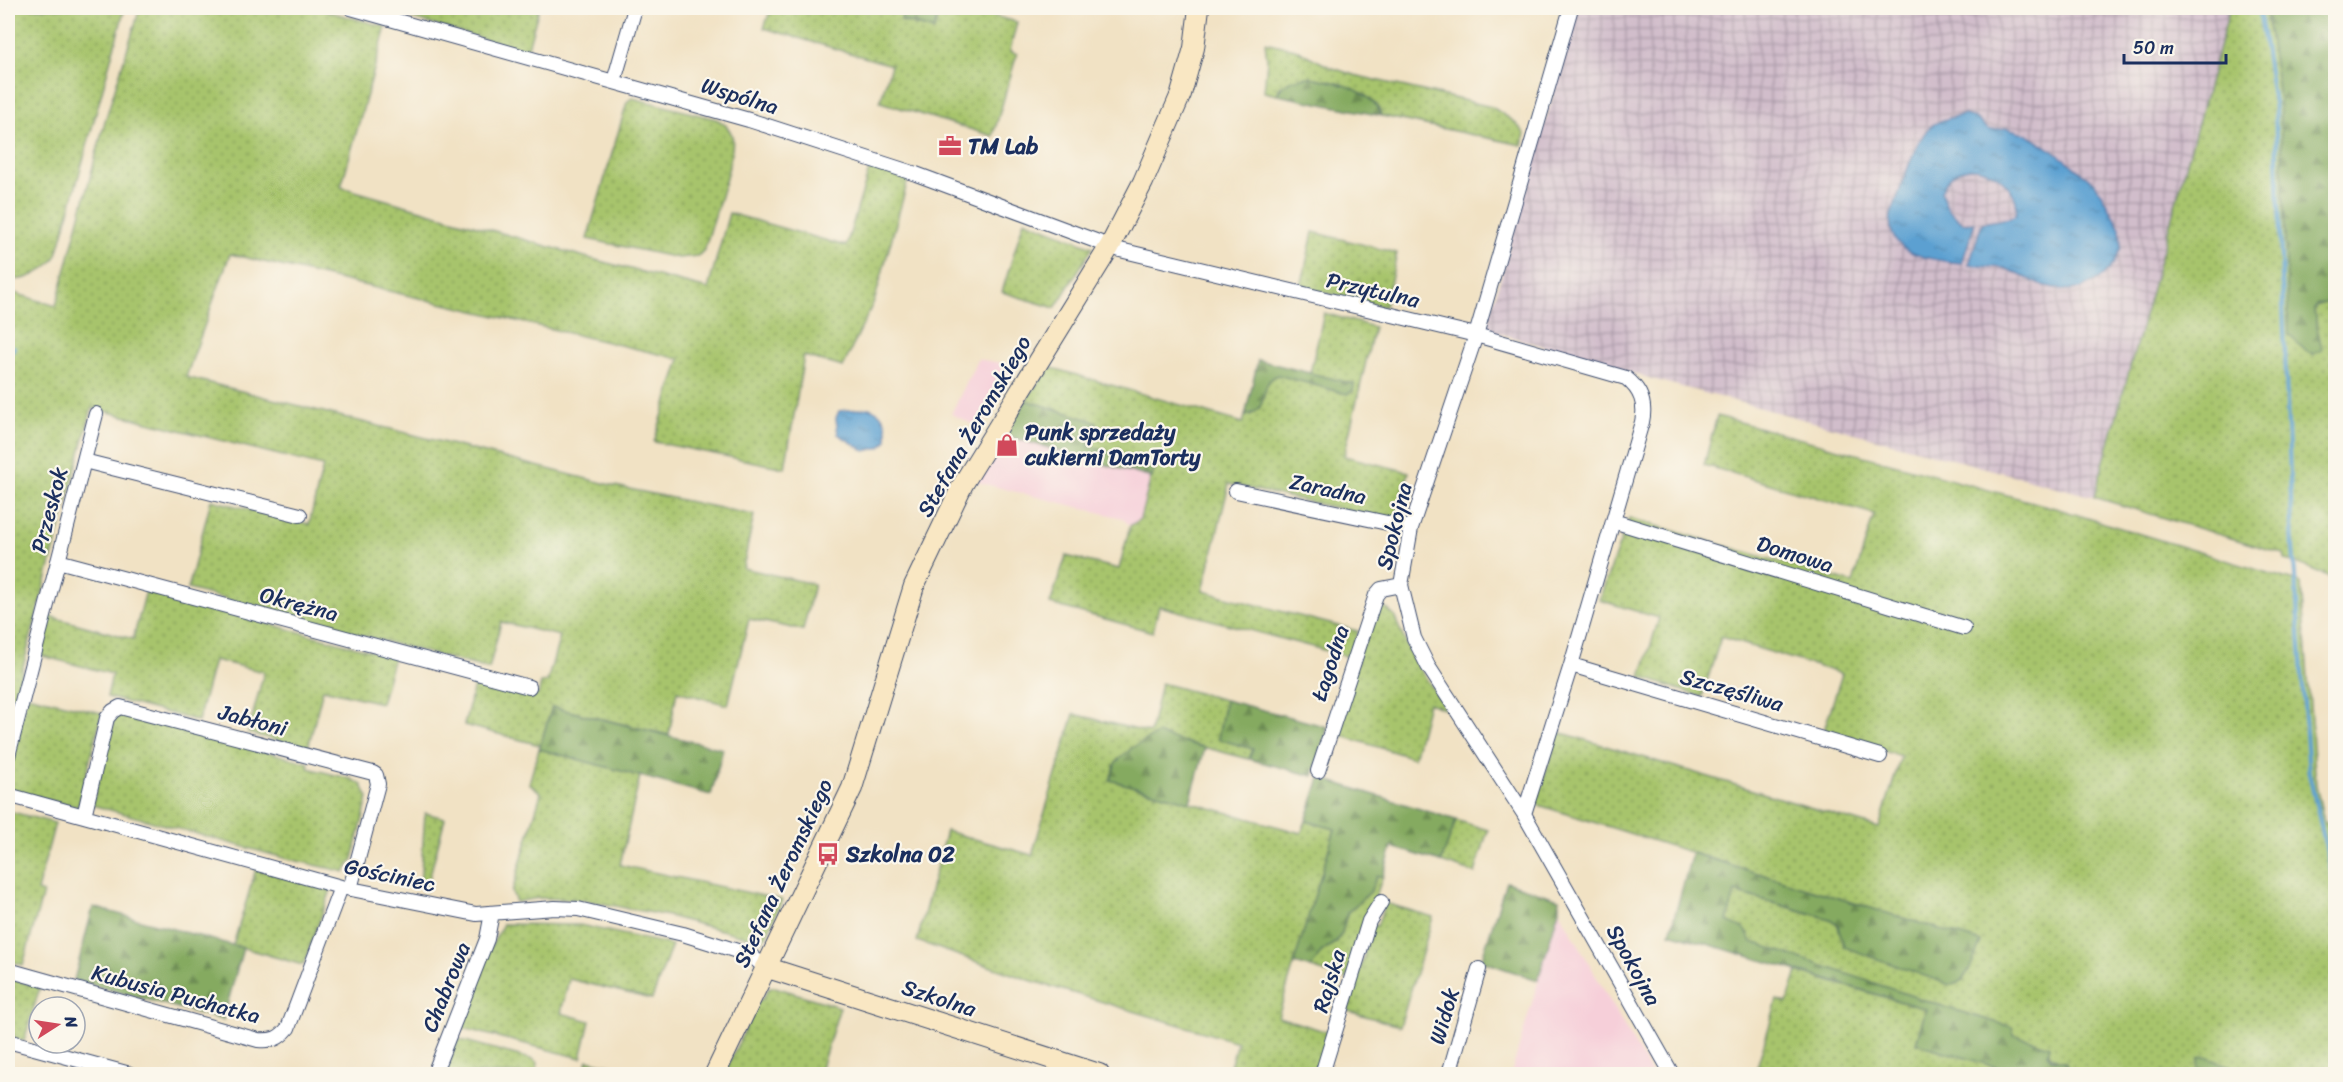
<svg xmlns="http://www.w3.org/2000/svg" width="2343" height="1082" viewBox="0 0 2343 1082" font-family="Sriracha,sans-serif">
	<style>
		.built { fill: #f6cfd9 }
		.industrial { fill: url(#industrial-grid) }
		.grass { fill: url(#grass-dots); stroke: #617a65; stroke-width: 1.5 }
		.forest { fill: url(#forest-firs); stroke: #506c5f; stroke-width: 1.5 }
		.water { fill: url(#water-ripples); stroke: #3c6898; stroke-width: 1.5 }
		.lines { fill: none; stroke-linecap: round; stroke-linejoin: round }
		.stream { stroke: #5ca0d1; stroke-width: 4 }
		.street-casing { stroke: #3b4a6d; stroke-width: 16 }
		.secondary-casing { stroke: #3b4a6d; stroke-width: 22 }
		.street { stroke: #fff; stroke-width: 14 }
		.secondary { stroke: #f9e7c3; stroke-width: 20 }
		.labels { text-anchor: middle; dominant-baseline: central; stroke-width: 4.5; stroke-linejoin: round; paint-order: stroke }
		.street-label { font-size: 22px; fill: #1b2f5e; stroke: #fbf7ec }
		.poi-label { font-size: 22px; font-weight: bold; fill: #1b2f5e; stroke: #fbf7ec; text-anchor: start }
	</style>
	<defs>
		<pattern id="industrial-grid" width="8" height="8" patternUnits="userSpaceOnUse" patternTransform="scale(1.5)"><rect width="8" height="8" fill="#d1bdcb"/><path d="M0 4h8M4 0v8" fill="none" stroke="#a99aa8"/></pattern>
		<pattern id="grass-dots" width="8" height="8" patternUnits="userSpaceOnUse" patternTransform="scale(1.5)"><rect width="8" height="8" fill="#a7c46c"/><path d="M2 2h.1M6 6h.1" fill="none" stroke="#87a05c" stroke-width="1.8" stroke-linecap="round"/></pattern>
		<pattern id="forest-firs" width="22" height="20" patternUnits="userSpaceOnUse" patternTransform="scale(1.5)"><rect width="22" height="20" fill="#85aa60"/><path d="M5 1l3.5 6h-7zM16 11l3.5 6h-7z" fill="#6c8b52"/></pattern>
		<pattern id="water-ripples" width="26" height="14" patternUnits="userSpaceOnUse" patternTransform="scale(1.5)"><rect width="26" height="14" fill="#5ca0d1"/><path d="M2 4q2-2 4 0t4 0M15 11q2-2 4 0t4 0" fill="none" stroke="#4b83ad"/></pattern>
	</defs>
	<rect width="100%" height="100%" fill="#fbf7ec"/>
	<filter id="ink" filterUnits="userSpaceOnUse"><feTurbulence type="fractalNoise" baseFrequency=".0167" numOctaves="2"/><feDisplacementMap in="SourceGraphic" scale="12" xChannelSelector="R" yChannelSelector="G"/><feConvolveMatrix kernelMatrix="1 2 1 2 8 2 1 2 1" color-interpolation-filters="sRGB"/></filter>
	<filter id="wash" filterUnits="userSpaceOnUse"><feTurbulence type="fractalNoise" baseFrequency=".008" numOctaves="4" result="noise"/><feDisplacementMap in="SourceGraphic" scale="24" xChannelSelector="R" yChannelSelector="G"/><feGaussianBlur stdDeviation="1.35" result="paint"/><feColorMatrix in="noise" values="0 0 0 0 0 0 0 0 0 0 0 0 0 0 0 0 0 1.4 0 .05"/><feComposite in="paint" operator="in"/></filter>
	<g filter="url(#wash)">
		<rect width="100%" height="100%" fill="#f1e2c4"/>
		<path class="built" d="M978,359L1018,366L981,428L951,414Z
			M1004,435L1152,478L1140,520L1130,526L1122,518L977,482Z
			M1559,910L1648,1068L1652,1074H1511Z"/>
		<path class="industrial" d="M1578,8H2230L2094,497L1652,379L1486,329Z"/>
		<path class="grass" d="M8,8H125L57,255C49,269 24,284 8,278Z
			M140,8H316L386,27L341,187L592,259L708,289L729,213L846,246L870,167L908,180L875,299L843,367L804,356L785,468L654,442L680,359L230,254L186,377L615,486L754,515L743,568L814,584L803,630L749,619L728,705L677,691L669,735L552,707L540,745L464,725L476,678L538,695L541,683L547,682L560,636L501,622L489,669L188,589L211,500L309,524L323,466L92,408L8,723V291L56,306L105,121Z
			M373,8H539L527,51Z
			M771,8H904L901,21L934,30L940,8H964L1017,22L1010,51L1017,54L993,136L880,102L891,65L764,28Z
			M2230,8H2265L2277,81L2280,113L2289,335L2307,352L2314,354L2317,325L2314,313L2315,306L2328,302L2335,310V579L2297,563L2285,560L2284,554L2094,497Z
			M1265,42L1295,49L1330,67L1354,75L1492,107L1515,122L1525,134L1522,145L1382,116L1377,105L1354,90L1330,81L1310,77L1280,86L1277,95L1264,92L1267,60Z
			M632,98L716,119C723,122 729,127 732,135C737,155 711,225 705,249L698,256L678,258L587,239L627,102Z
			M1024,220L1093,247L1055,308L1002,292Z
			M1313,232L1397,253L1385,307L1301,287Z
			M1324,313L1374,327L1344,456L1409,472L1395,521L1229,484L1203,591L1358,631L1350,657L1159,606L1153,632L1050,604L1066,556L1119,569L1130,526L1140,519L1154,466L1088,446L1096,422L1026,400L1049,367L1243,423L1245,416C1273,410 1256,383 1278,375L1347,394L1354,384L1310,373Z
			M1717,416L2055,508L2301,583L2316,785L2324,821L2335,825V1074H2279L2257,1071L2251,1074H2232V1067L2198,1063L2197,1074H2070L2068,1066L2048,1054L2050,1046L2014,1035L2012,1027L1948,1008L1751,942L1748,933L1727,921L1735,892L1830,919L1838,925L1844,947L1963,980L1980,942L1535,804L1559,732L1879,828L1901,756L1823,733L1842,674L1721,637L1702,697L1641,677L1659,618L1599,600L1629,518L1853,583L1874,514L1704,465Z
			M146,591L394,657L381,703L323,689L308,748L248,733L264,672L214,660L198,721L107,697L112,674L38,655L48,616L133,639Z
			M1379,606L1387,609L1394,616L1412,657L1447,710L1428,703L1414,758L1332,733L1366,632Z
			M1161,683L1225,700L1218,739L1253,749L1249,759L1157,735L1126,753L1116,762L1110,780L1301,833L1306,821L1335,829L1278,1017L1331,1033L1318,1074H1228L1237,1042L1029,980L917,941L946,831L1032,855L1074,714L1150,733Z
			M27,695L102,713L78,807L11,791L8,787V776Z
			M122,713L309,763L308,768L351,779L362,785L368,798L353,859L345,872L284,858L92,805L115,716Z
			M539,749L640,776L620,865L782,900L767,935L762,941L668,916L584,900L539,898L516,902L512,892L541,793L529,783Z
			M8,811L55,823L37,891L43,893L23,965L8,961Z
			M425,813L445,818L426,891L420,886Z
			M1456,820L1488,830L1475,873L1441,862Z
			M256,869L331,890L303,965L233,945Z
			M1377,876H1383L1347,979L1311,968L1322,951L1337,942L1342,933L1347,913L1370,892Z
			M1385,903L1433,917L1400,1026L1348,1011L1373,925L1377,926Z
			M503,924L580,925L672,945L652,999L569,979L561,1013L590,1021L581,1058L462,1028L485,958Z
			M1797,972L1926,1009L1916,1043L2019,1074H1755L1777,1000L1787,1003Z
			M8,978L40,987L24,1041L8,1036Z
			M775,987L840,1007L819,1074H724L759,1000L763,999L768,989Z
			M458,1039L534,1060L538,1063L536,1074H445Z
			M588,1060L648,1074H584Z"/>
		<path class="forest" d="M904,8H940L934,30L901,20Z
			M2265,8H2335V310L2328,302L2315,306L2314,313L2322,350L2314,354L2307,352L2289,335L2280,113L2277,81Z
			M1310,77C1337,82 1370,88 1382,116L1277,95C1283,80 1295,78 1310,77Z
			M1258,360L1354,384L1353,391L1347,394L1278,375C1256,383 1273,410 1245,416Z
			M1026,400L1097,422L1088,446L1155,466L1152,478L1004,435Z
			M1225,700L1328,727L1313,776L1249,759L1253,749L1218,739Z
			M552,707L723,749L711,795L539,749Z
			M1157,734L1205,748L1190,802L1110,780L1116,762L1133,747Z
			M1320,778L1456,820L1441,862L1392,847L1383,876H1377L1370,892L1347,913L1342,933L1336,942L1322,951L1311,968L1294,963L1335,829L1306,821Z
			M1692,853L1981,942C1975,955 1967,986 1950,985L1844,947L1838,925L1830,919L1735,892L1727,921C1740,927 1747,928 1752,942L1948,1008L2012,1027L2014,1035L2050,1046L2048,1054L2051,1058L2066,1062L2070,1074H2019L1916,1043L1926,1009L1670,933Z
			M1506,882L1559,899V910L1538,980L1481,961Z
			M93,907L243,948L223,1020L74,980Z
			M2206,1057L2232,1067V1074H2197L2199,1058Z"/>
		<path class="water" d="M1964,115L1975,118L1989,130L2007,128L2026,134L2052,150L2095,183L2120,228L2121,247L2114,263L2103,276L2081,289L2065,290L2041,285L2005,268L1969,265L1982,223L2010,218L2016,214C2024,181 1961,142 1941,192L1948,210L1963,223L1975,222L1962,263C1933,260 1885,256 1891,215C1899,195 1915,140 1929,128C1937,120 1952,117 1964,115Z
			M869,408C885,413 888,424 887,440L881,447L865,451L838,434L836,418L839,411Z"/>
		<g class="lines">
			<path class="stream" d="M2259,8L2275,110L2293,547L2309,774L2336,890
				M8,357L14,347"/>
		</g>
	</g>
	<g filter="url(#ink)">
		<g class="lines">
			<g class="street-casing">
				<path id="street" d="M351,8L749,120L916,174L1120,250L1476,335L1626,378C1641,390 1646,404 1642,422L1571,665L1524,814
					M1571,8L1476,335L1411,528L1401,585L1414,638L1428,666L1524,814L1672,1074
					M614,81L635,8
					M84,461L300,515
					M1236,491L1411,528
					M1613,521L1964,628
					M58,561L529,687
					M1571,665L1880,756
					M8,756L96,414
					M1318,771L1376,595L1381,589L1401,585
					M8,795L341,887L476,914L555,908L578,909L683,934L750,955L765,967
					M84,816L107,718L113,711L120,707L373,773L376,775L378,784L350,889
					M8,970L258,1040C273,1041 279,1039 288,1028L341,887
					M8,1041L130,1074
					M434,1074L487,939L492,913
					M1322,1074L1369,921L1381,902
					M1449,1074L1479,969"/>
			</g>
			<g class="secondary-casing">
				<path id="secondary" d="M765,967L1099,1074
					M715,1074L852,788L914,586L963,484L1110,246L1143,182L1181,94L1194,48L1199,8"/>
			</g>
			<use href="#street" class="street"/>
			<use href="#secondary" class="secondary"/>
		</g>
	</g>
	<defs>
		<g id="office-bare" transform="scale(1.8)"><path d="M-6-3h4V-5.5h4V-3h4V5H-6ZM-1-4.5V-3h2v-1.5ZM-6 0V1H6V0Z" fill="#d1495b" stroke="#fbf7ec" stroke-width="2.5" paint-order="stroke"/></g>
		<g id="shop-bare" transform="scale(1.8)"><path d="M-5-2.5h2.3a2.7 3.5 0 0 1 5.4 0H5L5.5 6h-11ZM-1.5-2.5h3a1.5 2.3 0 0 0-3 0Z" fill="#d1495b" stroke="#fbf7ec" stroke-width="2.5" paint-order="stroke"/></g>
		<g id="bus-bare" transform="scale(1.8)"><path d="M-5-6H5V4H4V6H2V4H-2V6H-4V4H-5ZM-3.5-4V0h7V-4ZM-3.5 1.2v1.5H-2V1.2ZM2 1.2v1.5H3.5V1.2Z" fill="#d1495b" stroke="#fbf7ec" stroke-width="2.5" paint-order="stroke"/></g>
	</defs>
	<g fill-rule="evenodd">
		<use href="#office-bare" x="950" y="146"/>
		<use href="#shop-bare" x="1007" y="445"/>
		<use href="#bus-bare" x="828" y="854"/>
	</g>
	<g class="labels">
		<g class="street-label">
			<text transform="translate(740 96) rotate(17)">Wspólna</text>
			<text transform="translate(1373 290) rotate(13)">Przytulna</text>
			<text transform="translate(974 426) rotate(-60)">Stefana Żeromskiego</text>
			<text transform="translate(1328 489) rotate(12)">Zaradna</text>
			<text transform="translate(49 510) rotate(-75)">Przeskok</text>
			<text transform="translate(1394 526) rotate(-76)">Spokojna</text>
			<text transform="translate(1795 554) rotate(17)">Domowa</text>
			<text transform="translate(299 604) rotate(15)">Okrężna</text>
			<text transform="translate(1330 663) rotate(-72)">Łagodna</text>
			<text transform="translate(1732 690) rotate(16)">Szczęśliwa</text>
			<text transform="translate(253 720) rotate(15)">Jabłoni</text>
			<text transform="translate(783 873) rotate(-65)">Stefana Żeromskiego</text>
			<text transform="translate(390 875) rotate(12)">Gościniec</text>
			<text transform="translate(1634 965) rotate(61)">Spokojna</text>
			<text transform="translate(1329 981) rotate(-73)">Rajska</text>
			<text transform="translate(446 987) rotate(-68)">Chabrowa</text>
			<text transform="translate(176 994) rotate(15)">Kubusia Puchatka</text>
			<text transform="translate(939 998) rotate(18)">Szkolna</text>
			<text transform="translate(1444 1016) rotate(-74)">Widok</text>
		</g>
		<g class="poi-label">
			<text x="968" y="146">TM Lab</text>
			<text x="1025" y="432">Punk sprzedaży<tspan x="1025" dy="25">cukierni DamTorty</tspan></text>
			<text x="846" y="854">Szkolna 02</text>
		</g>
	</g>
	<rect width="2343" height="1082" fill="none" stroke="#fbf7ec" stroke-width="30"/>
	<g transform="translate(57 1025) rotate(78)"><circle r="28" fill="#fbf7ec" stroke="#a1a7b3" stroke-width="1.5"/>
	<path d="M0-4.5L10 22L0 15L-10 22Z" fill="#d1495b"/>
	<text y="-9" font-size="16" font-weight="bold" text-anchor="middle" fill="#1b2f5e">N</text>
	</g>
	<path d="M2124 54v9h102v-9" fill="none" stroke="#1b2f5e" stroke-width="3"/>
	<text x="2133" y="54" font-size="18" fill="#1b2f5e" stroke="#fbf7ec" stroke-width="4.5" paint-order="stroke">50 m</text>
</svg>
